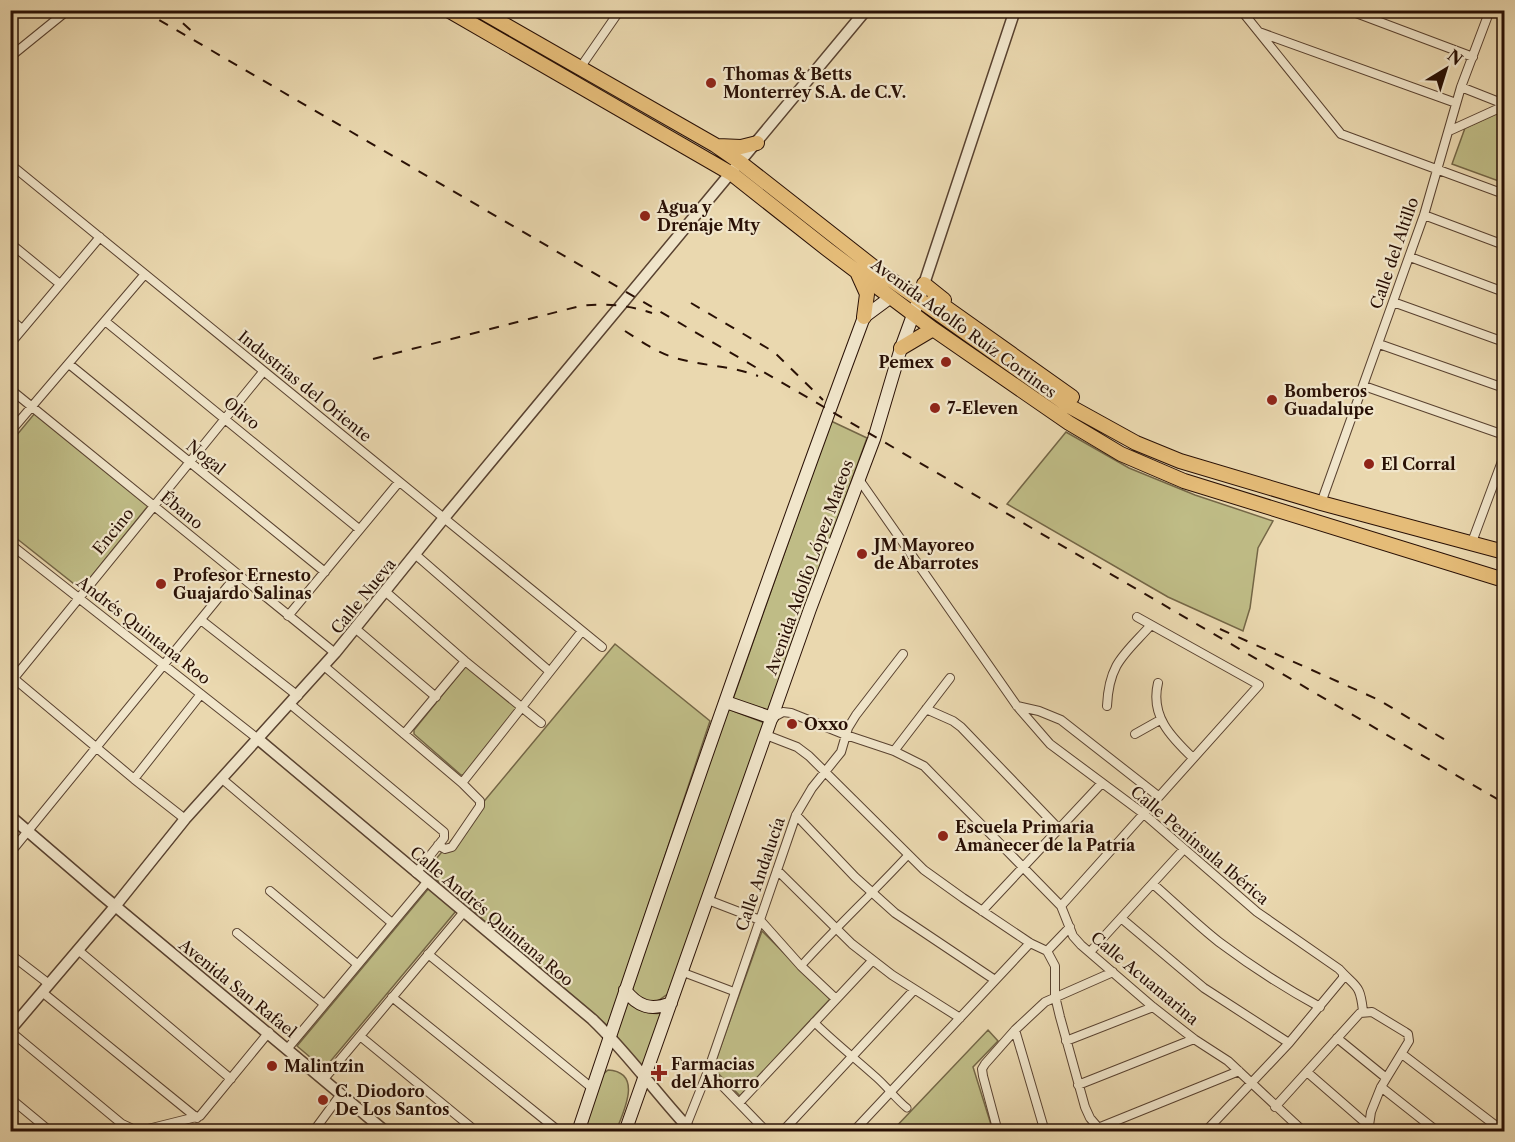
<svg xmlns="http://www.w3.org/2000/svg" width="1515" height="1142" viewBox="0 0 1515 1142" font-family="'Libre Caslon Text',serif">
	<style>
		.green { fill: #bfbc86; stroke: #746646; stroke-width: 1.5 }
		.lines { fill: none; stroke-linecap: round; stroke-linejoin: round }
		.pedestrian-casing { stroke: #594230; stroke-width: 9 }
		.minor-casing { stroke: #594230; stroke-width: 10 }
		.tertiary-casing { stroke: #594230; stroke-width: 13 }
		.secondary-casing { stroke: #291005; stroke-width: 14 }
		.primary-casing { stroke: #291005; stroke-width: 16 }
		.pedestrian { stroke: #f1e6cb; stroke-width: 7 }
		.minor { stroke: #f1e6cb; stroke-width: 8 }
		.tertiary { stroke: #f1e6cb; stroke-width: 10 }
		.secondary { stroke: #f1e6cb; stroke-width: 12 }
		.primary { stroke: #e5bc78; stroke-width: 14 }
		.rail { stroke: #291005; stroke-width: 2; stroke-dasharray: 10 10; stroke-linecap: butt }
		.poi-dot { fill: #8f2418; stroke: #f1e6cb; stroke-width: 2 }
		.labels { text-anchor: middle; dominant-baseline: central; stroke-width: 4.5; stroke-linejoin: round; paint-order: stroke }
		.poi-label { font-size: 16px; font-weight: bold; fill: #291005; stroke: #f1e6cb; text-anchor: start }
		.street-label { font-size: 16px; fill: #291005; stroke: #f1e6cb }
	</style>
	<rect width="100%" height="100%" fill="#ead8af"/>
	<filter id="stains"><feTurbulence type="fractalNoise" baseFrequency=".00333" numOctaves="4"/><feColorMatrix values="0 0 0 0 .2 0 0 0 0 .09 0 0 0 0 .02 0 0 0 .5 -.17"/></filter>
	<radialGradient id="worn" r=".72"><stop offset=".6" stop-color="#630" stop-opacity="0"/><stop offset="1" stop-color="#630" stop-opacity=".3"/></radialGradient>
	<path class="green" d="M1504,110V183L1452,164L1465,128Z
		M35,413L148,506L82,588L78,587L11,534V442Z
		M831,421L867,438L767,713L733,699Z
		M1066,432L1129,468L1195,495L1273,521L1258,548L1250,608L1243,631L1168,597L1007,504Z
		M615,644L710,721L608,1026L426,871Z
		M465,667H469L516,707V712L464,775H461L414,734V730Z
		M728,709L765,723L669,993L655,1003H646L633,992L632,984Z
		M429,888L456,911L324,1069L297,1046Z
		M762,931L830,999L740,1096L713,1068Z
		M625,997C635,1010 647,1015 663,1013L643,1071L614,1033Z
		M988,1030L998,1041L973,1067L993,1131H892Z
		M608,1070C644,1072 623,1113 616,1131L582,1132L601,1076Z"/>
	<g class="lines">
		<g class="pedestrian-casing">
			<path id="pedestrian" d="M801,966C835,928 873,893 908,855
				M682,972L735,992
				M814,1022C834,1042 856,1059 877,1078C888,1088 896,1099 907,1108"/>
		</g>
		<g class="minor-casing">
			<path id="minor" d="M1241,10L1341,134L1504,194
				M1348,10L1473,57
				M1259,32L1456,103
				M10,57L68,10
				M580,68L620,10
				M1461,87L1504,104
				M1449,131L1504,106
				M10,164L602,647
				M1424,215L1504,245
				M10,243L60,284
				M1410,257L1504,292
				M1393,302L1504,342
				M10,319L22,329
				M105,321L359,529
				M10,344L100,237
				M1379,344L1504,388
				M69,364L325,572
				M1364,386L1504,435
				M10,389L335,653
				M10,432L145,274
				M858,478L1017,706L1050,744L1144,814L1257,912L1339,969C1356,988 1360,983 1363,1011
				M1495,481L1504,485
				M1321,503L1424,215L1461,87L1490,10
				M1472,542L1504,456
				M10,544L258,739
				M416,555L549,671
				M386,592L465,661L541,723
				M288,616L399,482
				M201,620L298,696
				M356,629L436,697
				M324,666L462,783L480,801V806L452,847L445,849L438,845
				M11,676L134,779L185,819
				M10,683L263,372
				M1158,683C1150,716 1171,737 1193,758
				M290,704L444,832V838L416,873
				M1017,706L1039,711L1061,720L1158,796
				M1107,706C1109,663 1124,655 1151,625
				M926,709L953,721L961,727L1059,829
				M772,718L783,712L791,713L846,735L894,751L924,766L1061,906L1073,936L1081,945L1153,1007L1194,1039L1228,1061L1304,1132
				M404,734L465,661
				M1135,734L1160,720
				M766,735L797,747L809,756L924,870L963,898L1030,943L1047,951
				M894,751L950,678
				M221,778L392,923
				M134,779L201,694
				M462,783L582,631
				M796,815L855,877L895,913L995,980
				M10,853L237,575
				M777,870L852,944L892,975L960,1018
				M1153,884C1175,903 1196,924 1219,942C1251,966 1285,988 1320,1007
				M270,891L357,964
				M708,900L760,920L801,966L836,999
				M1061,906L1259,685L1137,617
				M982,911L1101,784
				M1121,918L1204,988L1289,1043
				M237,933L324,1004
				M78,950L231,1079
				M1047,951L1055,966V996L1060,1017L1085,1107L1090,1118L1102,1132
				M1047,951L1070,927
				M1090,952L1184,849
				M10,954L49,984
				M428,954L592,1088
				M42,992L197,1118
				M392,997L560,1132
				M1015,1030L1045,1132
				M10,1031L122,1124L135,1130H144L200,1116L269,1032
				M360,1036L477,1132
				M1337,1038L1385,1077
				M1066,1041L1153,1007
				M288,1048L427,882
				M1402,1054L1504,1132
				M708,1071L767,1132
				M1307,1072L1368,1125
				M324,1079L463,913
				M1078,1085L1194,1039
				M1381,1087L1438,1132
				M10,1098L51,1132
				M739,1103L872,961
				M1275,1107L1360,1013L1372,1012L1405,1032L1408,1034L1409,1041L1381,1087L1371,1112L1368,1132
				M686,1126L708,1071L796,815L812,788L841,752L848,728L856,715L903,654
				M1098,1128L1239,1071
				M313,1132L341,1094
				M782,1132L914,990
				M853,1132L1030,943
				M998,1132L983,1076L982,1069L985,1064L1015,1030L1045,1002L1113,972
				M1205,1132L1289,1043L1343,978V975"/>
		</g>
		<g class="tertiary-casing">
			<path id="tertiary" d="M922,290L1015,10
				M258,739L592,1019C628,1053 657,1095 692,1132
				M10,816L102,895L386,1132
				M10,1030L112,910L185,819L335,653L444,518L866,10"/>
		</g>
		<g class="secondary-casing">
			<path id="secondary" d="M726,702L772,718
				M625,990C638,1007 651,1011 671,1003
				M578,1132C669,859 764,586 864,317L891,297
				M625,1132L810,609L874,439L901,348L921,293"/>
		</g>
		<g class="primary-casing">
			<path id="primary" d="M448,10L732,174L827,249L933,329L1069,423L1121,454L1184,481L1504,580
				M479,10L715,145L741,163L880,272L1041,386L1069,406L1136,443L1180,461L1321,503L1504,552
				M718,146L741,147L757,143
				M858,274L867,294L864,317
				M924,284L944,300
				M934,299L1072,397
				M901,348L933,329"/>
		</g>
		<use href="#pedestrian" class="pedestrian"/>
		<use href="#minor" class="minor"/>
		<use href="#tertiary" class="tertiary"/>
		<use href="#secondary" class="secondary"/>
		<use href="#primary" class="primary"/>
		<path class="rail" d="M142,10L1504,803
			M168,10L195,34
			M691,303L774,352L823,400
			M625,331C642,342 659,354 679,359C705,366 732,366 758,376
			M373,359L580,306C605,303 628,305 652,313
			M1220,629L1379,700L1447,741"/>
	</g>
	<g class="poi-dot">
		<circle cx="711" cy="83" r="6"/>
		<circle cx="645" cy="216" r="6"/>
		<circle cx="946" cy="362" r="6"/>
		<circle cx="1272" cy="400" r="6"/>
		<circle cx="935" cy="408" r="6"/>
		<circle cx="1369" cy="464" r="6"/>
		<circle cx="862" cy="554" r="6"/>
		<circle cx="161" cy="584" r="6"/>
		<circle cx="792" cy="724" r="6"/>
		<circle cx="943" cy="836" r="6"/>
		<circle cx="272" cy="1066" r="6"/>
		<path d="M656 1064h6v6h6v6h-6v6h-6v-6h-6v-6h6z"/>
		<circle cx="323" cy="1100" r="6"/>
	</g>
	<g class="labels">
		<g class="poi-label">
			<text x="723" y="74">Thomas &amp; Betts<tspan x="723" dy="18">Monterrey S.A. de C.V.</tspan></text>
			<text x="657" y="207">Agua y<tspan x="657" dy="18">Drenaje Mty</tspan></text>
			<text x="934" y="362" text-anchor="end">Pemex</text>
			<text x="1284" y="391">Bomberos<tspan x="1284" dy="18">Guadalupe</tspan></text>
			<text x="947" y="408">7-Eleven</text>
			<text x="1381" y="464">El Corral</text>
			<text x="874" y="545">JM Mayoreo<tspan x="874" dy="18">de Abarrotes</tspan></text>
			<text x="173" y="575">Profesor Ernesto<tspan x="173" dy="18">Guajardo Salinas</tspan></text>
			<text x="804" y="724">Oxxo</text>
			<text x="955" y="827">Escuela Primaria<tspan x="955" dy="18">Amanecer de la Patria</tspan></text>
			<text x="671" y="1064">Farmacias<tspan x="671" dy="18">del Ahorro</tspan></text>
			<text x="284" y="1066">Malintzin</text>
			<text x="335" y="1091">C. Diodoro<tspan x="335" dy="18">De Los Santos</tspan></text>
		</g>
		<g class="street-label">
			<text transform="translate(1394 253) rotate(-71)">Calle del Altillo</text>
			<text transform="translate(964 328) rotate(36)">Avenida Adolfo Ruíz Cortines</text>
			<text transform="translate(305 386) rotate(39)">Industrias del Oriente</text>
			<text transform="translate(242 413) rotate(39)">Olivo</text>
			<text transform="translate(206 457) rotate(39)">Nogal</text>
			<text transform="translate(182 510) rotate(39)">Ébano</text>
			<text transform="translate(113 531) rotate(-51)">Encino</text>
			<text transform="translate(809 567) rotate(-70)">Avenida Adolfo López Mateos</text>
			<text transform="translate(363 596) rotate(-51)">Calle Nueva</text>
			<text transform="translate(144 630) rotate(38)">Andrés Quintana Roo</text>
			<text transform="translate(1200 845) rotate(40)">Calle Península Ibérica</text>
			<text transform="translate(760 874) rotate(-71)">Calle Andalucía</text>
			<text transform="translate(492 916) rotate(40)">Calle Andrés Quintana Roo</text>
			<text transform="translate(1145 978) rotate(40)">Calle Acuamarina</text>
			<text transform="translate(238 988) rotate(39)">Avenida San Rafael</text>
		</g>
	</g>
	<rect width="1515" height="1142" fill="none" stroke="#ead8af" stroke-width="36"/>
	<rect x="12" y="12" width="1491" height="1118" fill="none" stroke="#291005" stroke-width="3"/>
	<rect x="18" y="18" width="1479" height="1106" fill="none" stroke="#291005" stroke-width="1.5"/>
	<g transform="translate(1446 69) rotate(38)" stroke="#f1e6cb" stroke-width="4.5" paint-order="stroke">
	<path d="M0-4.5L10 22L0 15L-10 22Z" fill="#291005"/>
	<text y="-9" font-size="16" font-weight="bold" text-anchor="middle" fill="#291005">N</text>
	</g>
	<rect width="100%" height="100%" filter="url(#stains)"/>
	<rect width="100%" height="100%" fill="url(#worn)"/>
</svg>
